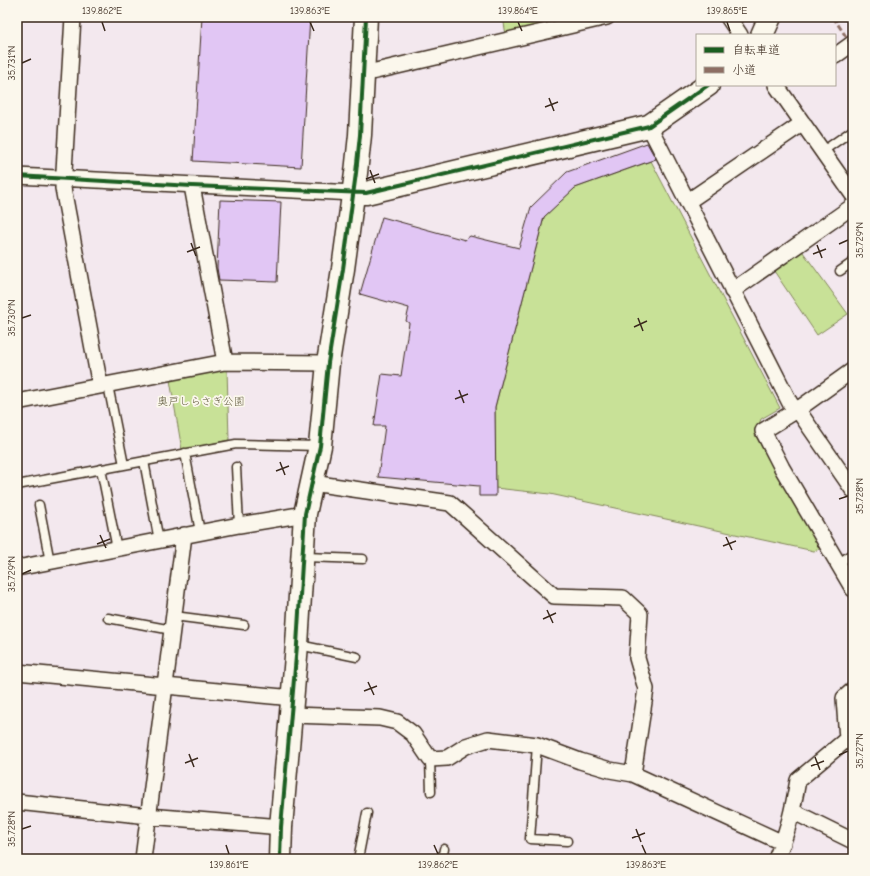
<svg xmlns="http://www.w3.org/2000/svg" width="870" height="876" viewBox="0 0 870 876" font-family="'Comic Neue','Klee One',sans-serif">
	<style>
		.green { fill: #c8e197; stroke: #82865a }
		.building { fill: #e1c6f4; stroke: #3b2a1e }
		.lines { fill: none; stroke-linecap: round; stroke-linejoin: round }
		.lane-casing { stroke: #3b2a1e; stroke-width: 11 }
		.street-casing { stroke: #3b2a1e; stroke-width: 18 }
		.secondary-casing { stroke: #3b2a1e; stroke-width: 25 }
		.lane { stroke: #fbf7ec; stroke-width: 8 }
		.street { stroke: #fbf7ec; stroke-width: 15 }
		.secondary { stroke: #fbf7ec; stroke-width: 22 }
		.quiet { stroke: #8d6e63; stroke-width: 3; stroke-dasharray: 6 3; stroke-linecap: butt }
		.cycleway-casing { stroke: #fbf7ec; stroke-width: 6 }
		.cycleway { stroke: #1b5e20; stroke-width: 4 }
		.ticks { fill: none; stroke: #3b2a1e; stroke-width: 1.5 }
		.labels { text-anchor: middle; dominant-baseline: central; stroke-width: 3.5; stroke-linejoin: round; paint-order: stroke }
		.park-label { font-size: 11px; fill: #5e583c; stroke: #fbf7ec }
		.neatline { fill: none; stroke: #3b2a1e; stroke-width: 1.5 }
		.ticks-label { font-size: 10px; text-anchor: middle; fill: #3b2a1e }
	</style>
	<rect width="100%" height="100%" fill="#f3e8ee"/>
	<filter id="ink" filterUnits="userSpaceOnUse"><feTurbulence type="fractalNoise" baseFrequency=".025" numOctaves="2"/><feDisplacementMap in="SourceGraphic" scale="8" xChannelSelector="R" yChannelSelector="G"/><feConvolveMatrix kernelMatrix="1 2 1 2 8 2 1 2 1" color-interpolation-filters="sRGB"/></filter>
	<g filter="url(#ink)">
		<path class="green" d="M503,17H583L506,35Z
			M651,161L780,408L761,419L755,435L822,548L814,551L550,494L495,488V407L544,217L575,188Z
			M800,248L848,314L817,335L772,268Z
			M227,369L229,440L182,450L170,380Z"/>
		<path class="building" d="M202,17H310L301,167L193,161Z
			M647,143L656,159L575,188L544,217L495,407L496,496H479V486L378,477L385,426H374L382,374L401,376L409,323L406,321L409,308L360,294L382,217L465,240L470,236L519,248L531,207L567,172Z
			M220,200L281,202L277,282L219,280L217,268Z"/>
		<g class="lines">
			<g class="lane-casing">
				<path id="lane" d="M823,151L853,130
					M840,271L853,262
					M108,385L124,465
					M185,453L200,532
					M144,461L159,541
					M236,467L239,525
					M101,469L117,549
					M17,485L236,444L318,446
					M39,505L50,562
					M304,557L363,559
					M838,564L853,553
					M174,616L244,625
					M108,618L172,630
					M299,645L357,657
					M537,745L530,839L567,841
					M430,759L431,792
					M358,859L367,813
					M442,859L444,849"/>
			</g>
			<g class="street-casing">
				<path id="street" d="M73,17L63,188L100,386L225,362L192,186
					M728,17L740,35
					M835,56L853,43
					M363,74L607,17
					M776,85L853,195
					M649,126L790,403L802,416L853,490
					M17,176L354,193
					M687,202L803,123
					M732,291L853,206
					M225,362L328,363
					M853,370L797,410L763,431L782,468L853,589
					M17,402L100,386
					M312,483L450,503L554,596L623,598L640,614L637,658L646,689L633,774
					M17,568L239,525L305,514
					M17,672L293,698
					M292,715L380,718L397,722L413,734L430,759L447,758L466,746L488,739L537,745L580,761L610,770L633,774L783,843
					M17,802L149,816L281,827
					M792,811L853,841
					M143,859L184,535
					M776,859C788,832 793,809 798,780L847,739L844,698L853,690"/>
			</g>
			<g class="secondary-casing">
				<path id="secondary" d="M762,35L770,17
					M354,193H366L649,126L708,85
					M280,859L281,827L297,645L305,514L320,446L328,363L343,269L356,173L360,135L366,17"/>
			</g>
			<use href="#lane" class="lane"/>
			<use href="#street" class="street"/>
			<use href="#secondary" class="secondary"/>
			<path class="quiet" d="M833,17L853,47"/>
			<g class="cycleway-casing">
				<path id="cycleway" d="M17,176L192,186L366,193L649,126L708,85
					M280,859L281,827L297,645L305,514L320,446L328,363L343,269L356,173L360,135L366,17"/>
			</g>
			<use href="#cycleway" class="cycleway"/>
		</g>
	</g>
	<path class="ticks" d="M102,22L105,31M310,22L314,31M518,22L522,31M727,22L730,31M22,63L31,59M549,98L554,111M545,107L558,102M370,170L375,183M366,179L379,174M191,243L196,256M839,244L848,240M817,245L822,258M187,252L200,247M813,254L826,249M22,318L31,315M638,318L643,331M634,327L647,321M459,390L464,403M455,399L468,394M280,462L285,475M276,471L289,466M839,499L848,496M100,535L106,548M726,537L732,550M97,544L110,539M723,546L736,541M22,574L31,570M547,610L553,623M543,619L556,613M368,682L374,695M364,691L377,686M189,754L194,767M839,755L848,751M815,757L820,770M185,763L198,758M811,766L824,761M22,829L31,826M636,829L641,842M632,838L645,833M226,845L229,854M434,845L438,854M642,845L646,854"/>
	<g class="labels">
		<g class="park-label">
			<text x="201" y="401">奥戸しらさぎ公園</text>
		</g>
	</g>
	<rect width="870" height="876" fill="none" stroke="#fbf7ec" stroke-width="44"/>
	<rect x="696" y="34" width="140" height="52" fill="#fbf7ec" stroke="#aea59a"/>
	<rect x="704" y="47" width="20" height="6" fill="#1b5e20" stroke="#aea59a"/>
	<text x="732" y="54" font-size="12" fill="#3b2a1e">自転車道</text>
	<rect x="704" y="67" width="20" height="6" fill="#8d6e63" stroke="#aea59a"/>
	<text x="732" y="74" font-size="12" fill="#3b2a1e">小道</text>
	<rect x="22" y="22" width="826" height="832" class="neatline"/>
	<g class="ticks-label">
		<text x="102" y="14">139.862°E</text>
		<text x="310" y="14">139.863°E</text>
		<text x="518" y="14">139.864°E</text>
		<text x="727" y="14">139.865°E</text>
		<text transform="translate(11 63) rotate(-90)" y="4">35.731°N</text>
		<text transform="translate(859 240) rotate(-90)" y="4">35.729°N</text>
		<text transform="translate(11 318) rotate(-90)" y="4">35.730°N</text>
		<text transform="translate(859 496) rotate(-90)" y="4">35.728°N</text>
		<text transform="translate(11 574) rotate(-90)" y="4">35.729°N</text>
		<text transform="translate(859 751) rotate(-90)" y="4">35.727°N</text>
		<text transform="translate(11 829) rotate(-90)" y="4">35.728°N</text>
		<text x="229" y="868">139.861°E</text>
		<text x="438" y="868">139.862°E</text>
		<text x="646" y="868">139.863°E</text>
	</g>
</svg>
